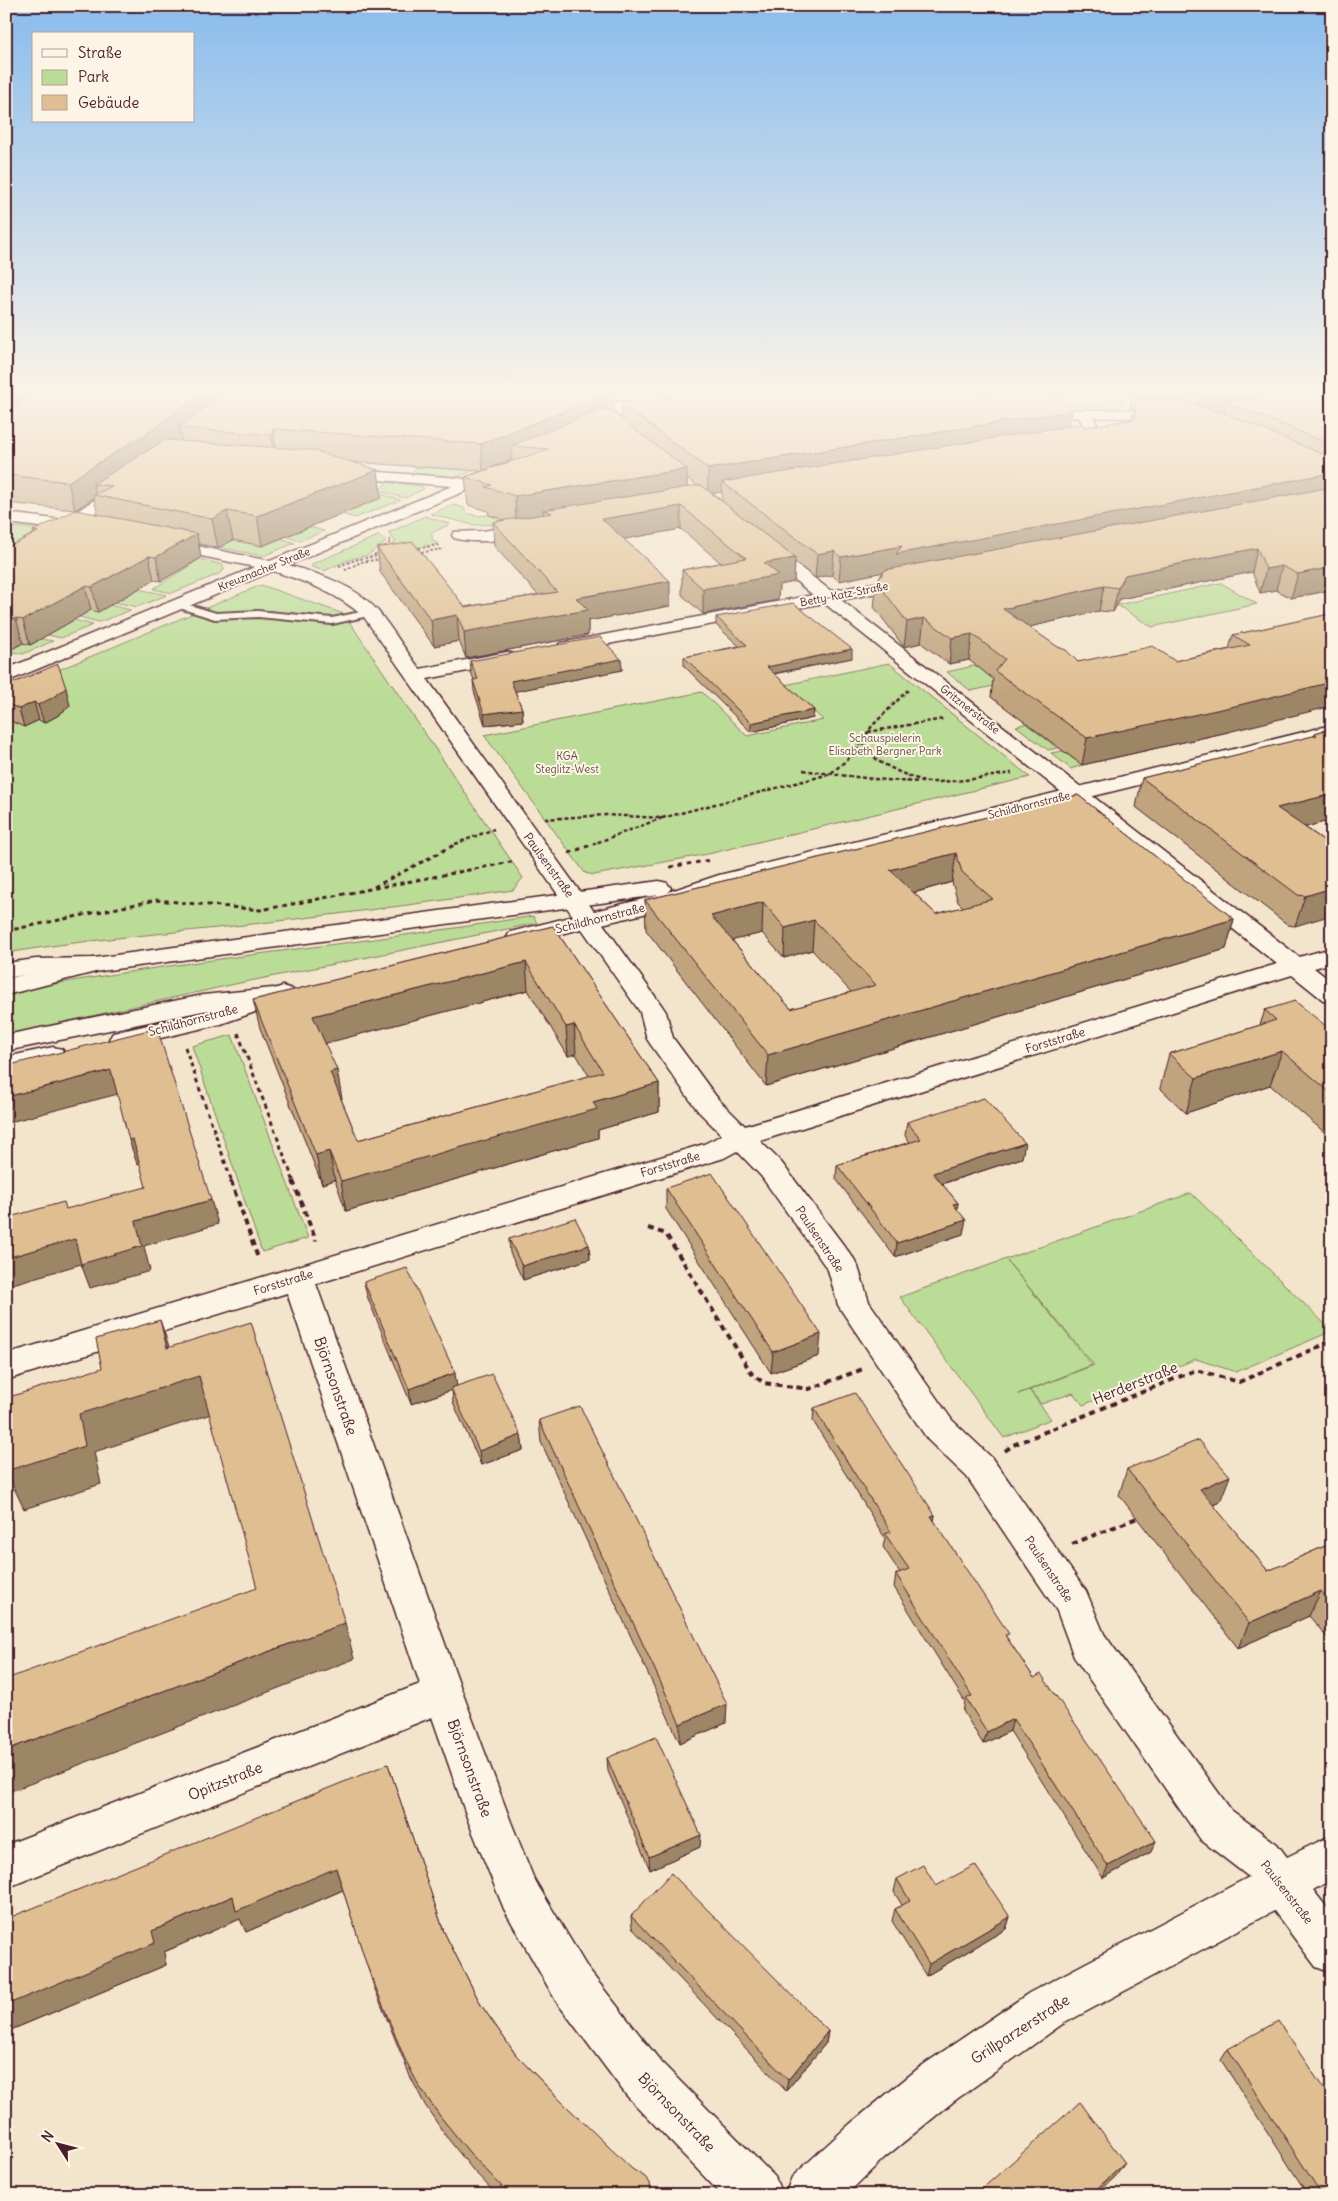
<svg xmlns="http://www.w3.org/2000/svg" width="1338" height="2201" viewBox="0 0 1338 2201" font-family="Delius,sans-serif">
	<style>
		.green { fill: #bbdc96; stroke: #827e60 }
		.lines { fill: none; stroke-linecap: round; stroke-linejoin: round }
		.lane-casing { stroke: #4a1f2b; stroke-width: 4 }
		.street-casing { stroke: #4a1f2b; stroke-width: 3 }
		.secondary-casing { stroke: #4a1f2b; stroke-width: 3 }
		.highway-casing { stroke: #4a1f2b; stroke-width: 3 }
		.path-far3 { stroke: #4a1f2b; stroke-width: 2; stroke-dasharray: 2.5 2; stroke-linecap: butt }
		.path-far2 { stroke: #4a1f2b; stroke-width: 2.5; stroke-dasharray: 4 2.5; stroke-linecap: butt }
		.path-far1 { stroke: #4a1f2b; stroke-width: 3; stroke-dasharray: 4.5 4; stroke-linecap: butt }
		.path { stroke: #4a1f2b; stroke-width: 4; stroke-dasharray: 6 4.5; stroke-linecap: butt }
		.lane { fill: #fcf5e5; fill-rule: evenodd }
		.street { fill: #fcf5e5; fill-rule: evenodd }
		.secondary { fill: #fcf5e5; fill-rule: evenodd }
		.highway { fill: #fcf5e5; fill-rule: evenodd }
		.wall { fill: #c0a47e; stroke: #4a1f2b; fill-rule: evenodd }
		.shaded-wall { fill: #9c8666; stroke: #4a1f2b }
		.building { fill: #dfbf92; stroke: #4a1f2b; fill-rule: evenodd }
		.labels { text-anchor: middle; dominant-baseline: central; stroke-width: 4; stroke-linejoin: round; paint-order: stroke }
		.far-street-label { font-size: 11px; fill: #4a1f2b; stroke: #fcf5e5 }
		.far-park-label { font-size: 11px; fill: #664e46; stroke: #fcf5e5 }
		.street-label { font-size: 12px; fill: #4a1f2b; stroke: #fcf5e5 }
		.near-street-label { font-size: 15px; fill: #4a1f2b; stroke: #fcf5e5 }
	</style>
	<rect width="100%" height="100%" fill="#f3e5cc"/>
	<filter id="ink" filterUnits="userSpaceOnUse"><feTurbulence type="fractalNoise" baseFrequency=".02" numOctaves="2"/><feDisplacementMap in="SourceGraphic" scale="10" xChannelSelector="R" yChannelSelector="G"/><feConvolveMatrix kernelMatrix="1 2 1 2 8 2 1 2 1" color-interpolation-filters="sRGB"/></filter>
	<g filter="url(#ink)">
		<path class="green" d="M1096,387H1116L1121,389L1122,406L1017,407L1014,400Z
			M418,467L452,469L480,468L458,477L411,473Z
			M387,482L422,486L424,489L405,498L379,491Z
			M377,493L401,500L355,518L341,514Z
			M453,505L464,508L466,513L477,516L489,515L517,524L473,525L430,514Z
			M425,516L450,524L432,533V539L438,544L381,553L396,542L388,533Z
			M6,526L41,530L6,548Z
			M310,527L324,531L299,541L285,536Z
			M380,535L386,542L368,555L348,560L324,571L312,567V564Z
			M215,537L281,538L295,543L263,556L202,544Z
			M200,559L223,565L224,570L219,574L172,593L153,589Z
			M1221,583L1257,604L1152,627L1117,605Z
			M261,585L344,614L523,878L513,890C415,905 316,917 217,928C146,935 76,941 6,953V692Z
			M138,589L167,595L137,607L115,602Z
			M109,605L131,610L99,622L79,617L91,610L98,612Z
			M74,620L93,625L61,638L48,635Z
			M41,639L53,641L23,654L9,651L23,643L31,645Z
			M889,663L1030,777L708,854L594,875L585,873L484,735L702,692L747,736L823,720L785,685Z
			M982,664L1007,683L971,691L947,672Z
			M1028,723L1029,724L1028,725L1057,748L1048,750L1016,726Z
			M1063,751L1082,765L1071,769L1051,753Z
			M533,916L537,923L235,984L6,1035V993C180,959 357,945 533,916Z
			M232,1035L308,1238L262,1252L192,1046Z
			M1191,1193L1332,1331L1236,1372L1196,1359L1083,1405L1073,1393L1041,1404L1030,1390L1094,1365L1007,1261L1092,1365L1018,1394L1029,1390L1051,1419L1004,1438L900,1297Z"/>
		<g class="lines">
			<g class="lane-casing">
				<path id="lane" d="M179,602L216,613L258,611L332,618L370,610L375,613L373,615L332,624L258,617L215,619L176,607V603Z"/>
			</g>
			<g class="street-casing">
				<path id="street" d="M631,392C642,393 657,393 665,402L661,410L626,424L621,423L619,420L621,417L651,404L631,400L578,401L571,397L578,393Z
					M1084,410L1089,411L1102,433C1094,443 1075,447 1063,444L1061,441L1063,438L1087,432L1077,414Z
					M501,467L506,468L508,471L506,474L288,565C319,574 355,585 377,610C392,628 405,650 420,669L507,652L514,654L516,658L514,662L427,679L662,1006L666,1012L673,1038L718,1099L745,1126L1277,964L824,603L566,652L560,651L557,647L560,643L566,642L813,595L759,551L757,548L759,545H771L831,591L912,576L918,577L920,581L918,585L841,600L1299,957L1332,948V963L1314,968L1332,982V1003L1323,1000L1292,975L760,1141L781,1162L854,1259L858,1267L869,1302L952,1420L991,1457L1005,1476L1086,1591L1104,1634L1231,1810L1277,1844L1287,1857L1332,1835V1879L1313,1890L1332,1914V1973L1316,1967L1274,1911L1061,2025L954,2101L884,2158L846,2195H785L792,2177L850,2124L920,2067L1029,1993L1249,1877L1201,1840L1074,1657L1057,1611L981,1498L967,1477L928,1440L843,1313L838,1305L828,1270L761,1176L737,1151L724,1158L316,1284L463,1694L511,1822L534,1879L588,1969L661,2062L775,2177L782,2195H722L627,2096L556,2001L504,1909L469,1823L432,1717L6,1888V1845L420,1684L287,1293L6,1380V1354L704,1144L722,1135L698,1111L651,1045L647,1039L640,1012L364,617C337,593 307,582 273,571L6,682V669L255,567L157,547L155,544L157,541L163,539L270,561L452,486L340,477L335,476L333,473L335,470L340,469L459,478L467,480Z
					M128,480L133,482L136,485L133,488L81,522L95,525L97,528L95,531L89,533L68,530L6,561V549L48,528L6,523V513L63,520L123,482Z
					M530,524L536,526L538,529L536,532C511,539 479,545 454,538L452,535L454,532L482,531Z"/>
			</g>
			<g class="secondary-casing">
				<path id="secondary" d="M642,387C656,387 714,386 723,396L716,400L648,391Z
					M1033,410H1170L1177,414L1170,418L1028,417L1026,414Z
					M1332,725V737L735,885L660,910L519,944L510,942L507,937L510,932L659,895L94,972L36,973L6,978V963L36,959L94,958L659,881L667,883L671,888L668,892L719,875Z
					M283,986L292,989L296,994L292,999L221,1024L122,1047L113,1045L109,1039L113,1033L205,1012Z
					M53,1047L62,1049L66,1055L62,1061L6,1075V1057Z"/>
			</g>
			<g class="highway-casing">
				<path id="highway" d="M94,958L103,960L106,965L103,970L6,995V979Z
					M273,988L282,991L286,996L282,1001L203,1011L6,1051V1035L203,995Z"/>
			</g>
			<path class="path-far3" d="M414,549L440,545
				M417,553L444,549
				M374,555L391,542L388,538
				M339,566L355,560L381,555
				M345,570L361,562L382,559"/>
			<path class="path-far2" d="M868,732L943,719
				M862,742L878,761L901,773L923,781
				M803,770C846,776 889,782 932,782C959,782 986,777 1012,773
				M662,818L830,774L854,754L872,726L908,690
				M545,819L606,815L662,818L593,844
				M455,844L494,829"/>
			<path class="path-far1" d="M569,853L596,843
				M670,867L711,860
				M374,887L458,843
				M6,931L156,900L261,910L516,861
				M238,1033L294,1182
				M185,1047L232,1182"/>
			<path class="path" d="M231,1181L258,1258
				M293,1181L316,1241
				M648,1228L666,1234L752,1374L764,1383L809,1389L863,1369
				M1005,1451L1013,1445L1196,1370L1239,1382L1332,1341
				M1072,1544L1137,1518"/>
			<use href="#lane" class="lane"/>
			<use href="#street" class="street"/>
			<use href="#secondary" class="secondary"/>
			<use href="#highway" class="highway"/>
		</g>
		<path class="wall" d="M6,387H601L614,413L622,419V404L654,403L682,392V387H1096L1045,395L1070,426L1084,427L1131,420L1134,408H1131L1130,387H1332V590L1291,598L1276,590L1260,593L1252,572L1120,599L1113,612L1099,611L1029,627L1078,662L1175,661L1229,649L1233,635L1330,614L1228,732L1082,765L991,697L993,679L969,660L949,664L921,643L904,647L874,607L877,582L883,572L839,581L832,575L815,578L795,562L794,582L779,585L778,600L703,614L682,595V570L721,563L681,529L624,539L670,606L588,621V635L466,658L459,641L434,646L380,572L377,548L465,607L538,595L494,546L493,522L504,520L489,515L488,511L468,505L465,477L481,471L351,462L378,470L381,498L262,546L233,540L218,548L199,544L201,558L161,581L154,580L98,612L91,610L30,645L23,643L6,652L34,534L33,531L98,515L94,498L75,510L6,503ZM1225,410L1224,413L1218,412ZM512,459V461L492,468ZM687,478L697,486L687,487ZM722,492V501L712,493Z
			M716,617L852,658L774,674L814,710L813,718L751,732L684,666V657L739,646L716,625Z
			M621,659L622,670L515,691L522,709L523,721L485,725L474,691L473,680H474L471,672L470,661Z
			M6,686L70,706L57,716L44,723L39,720L24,727L6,719Z
			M1332,728V820L1305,827L1332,846L1295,926L1288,925L1136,807L1142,778L1314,736L1315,733Z
			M1078,795L1234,919L1226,949L766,1086L646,930L645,900ZM952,882L958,902L963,907L936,914L914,893ZM762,933L784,958L812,950L851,992L791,1009L732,940Z
			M553,926L659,1083V1112L598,1130V1138L346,1211L335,1180L322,1184L260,1028L253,1000ZM528,990L568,1056L576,1054L589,1076L358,1140L341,1099H342L325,1043Z
			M1265,1010L1332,1031V1139L1270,1085L1186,1113L1160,1088L1169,1054L1260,1025Z
			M907,1122L1022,1158L942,1184L958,1203L957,1209L963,1234L895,1257L836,1179L837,1165L910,1142L905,1136Z
			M666,1188L819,1356L771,1373L666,1209Z
			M509,1239L589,1245L590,1259L523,1280L510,1253Z
			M364,1282L457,1386L521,1435L523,1450L481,1465L453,1402L452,1390L411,1404L367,1296Z
			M814,1408L935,1515L934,1521L1007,1638L1151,1852L1103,1878L1010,1731L983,1744L963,1711L965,1702L894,1587L896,1574L900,1573L883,1547L885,1538L813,1421Z
			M539,1420L726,1723L680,1743L541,1442Z
			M1127,1469L1220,1502L1213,1505L1268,1571L1332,1543V1643L1309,1616L1238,1648L1119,1495Z
			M607,1758L700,1847L650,1870L608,1771Z
			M388,1764L444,1932L481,2005L516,2055L561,2101L651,2192V2195H497L473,2170L445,2135L425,2105L410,2076L374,1987L343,1890L246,1932L240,1919L164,1952L166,1965L6,2032Z
			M897,1879L936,1886L1010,1917L1006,1929L926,1976L892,1921L895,1909L902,1905L894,1892Z
			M631,1916L828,2031L826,2043L786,2091L632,1928Z
			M1228,2049L1332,2195H1308L1221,2060Z"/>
		<path class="shaded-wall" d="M18,387H21L28,411L6,427V396Z
			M210,387H214L219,410L179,428L182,439L161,455L112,486L93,484L96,495H94V498L75,510L68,482Z
			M1045,387H1096L1044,395Z
			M1245,387H1332L1227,402L1225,410L1195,415L1200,395Z
			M614,391V416L511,446L512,459L483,471L481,444Z
			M1072,411L1068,435L722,482V492L708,494V469Z
			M273,429L277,456L276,462L271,435Z
			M687,469V497L552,513L543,510L544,520L516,524L515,496Z
			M378,470L381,498L262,546L257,516Z
			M1332,473V494L894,570L839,581L841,557L902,546Z
			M681,506V529L603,543L602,519Z
			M227,511L233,540L218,548L212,519Z
			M197,534L201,558L161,581L156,557Z
			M1257,548L1252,572L1120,599L1113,612L1118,588L1125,575Z
			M834,551L832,575L815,578L817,554Z
			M149,556L154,580L98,612L92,587Z
			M795,558L794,582L779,585L778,600L703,614V589L764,563Z
			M1282,566L1276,590L1260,593L1266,569Z
			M1332,567V590L1291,598L1298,574Z
			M670,581V606L588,621V635L466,658L464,632L576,598Z
			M85,586L91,610L30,645L23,620Z
			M1104,586L1099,611L999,634L1003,609Z
			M457,615L459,641L434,646L431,620Z
			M16,618L23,643L6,652V623Z
			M924,618L921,643L904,647L907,622Z
			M972,634L969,660L949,664L952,638Z
			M852,649V658L766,675L767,667Z
			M621,659L622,670L512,692L511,681Z
			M1332,682V706L1228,732L1082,765L1087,738Z
			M66,688L70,706L57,716L44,723L38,705Z
			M34,702L39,720L24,727L19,709Z
			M522,709L523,721L485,725L484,714Z
			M814,710L813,718L751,732V723Z
			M1332,794V820L1268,837L1277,808Z
			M956,853L952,882L887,900L890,870Z
			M1332,888V915L1295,926L1305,896Z
			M763,902L762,933L711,946V916Z
			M1234,919L1226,949L766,1086L768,1055Z
			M814,920L812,950L784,958L785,928Z
			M526,962L528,990L319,1045L313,1016Z
			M574,1025L576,1054L568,1056L566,1027Z
			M1282,1051L1270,1085L1186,1113L1196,1078Z
			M111,1070L118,1094L6,1123V1097Z
			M337,1070L342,1099L335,1101L330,1072Z
			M659,1083V1112L598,1130V1138L346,1211L341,1181L593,1102Z
			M133,1139L141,1163L137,1164L129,1140Z
			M1025,1143L1022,1158L931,1187L933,1173Z
			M329,1151L335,1180L322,1184L316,1155Z
			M211,1200L218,1224L144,1246L150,1271L90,1288L81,1264L6,1286V1258Z
			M958,1203L955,1217L953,1204Z
			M966,1220L963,1234L895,1257L897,1243Z
			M589,1245L590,1259L523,1280L522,1266Z
			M160,1320L173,1358L199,1376L211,1414L94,1452L101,1484L24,1509L6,1471L79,1414L167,1348Z
			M821,1334L819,1356L771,1373L773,1352Z
			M455,1373L457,1388H451L452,1390L411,1404L409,1389Z
			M521,1435L523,1450L481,1465L479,1451Z
			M1230,1476L1220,1502L1190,1514L1200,1489Z
			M935,1515L933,1528L931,1516Z
			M1321,1591L1309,1616L1238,1648L1249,1623Z
			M345,1623L354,1659L6,1793V1750Z
			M727,1704L726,1723L680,1743V1724Z
			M1013,1719L1010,1731L983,1744L987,1732Z
			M701,1835L700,1847L650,1870L649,1857Z
			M1156,1841L1151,1852L1103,1878L1108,1866Z
			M336,1868L343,1890L246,1932L240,1919L164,1952L166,1965L6,2032V2005L152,1931L233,1896Z
			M1010,1917L1006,1929L926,1976L929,1964Z
			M828,2031L826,2043L786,2091L788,2080Z
			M1125,2163L1116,2176L1096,2195H1090Z"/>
		<path class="building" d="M6,387H18L6,396Z
			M41,387H210L155,428L68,482L6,475V414Z
			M232,387H601L614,391L481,444L273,429L271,435L179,428Z
			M693,387H861L988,395H1057L1072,411L708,469L622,404L636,399L654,403Z
			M1135,387H1245L1200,395L1172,388Z
			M1315,387H1332V445L1227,402Z
			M1135,399H1172L1226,414L1332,458V473L896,554L902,546L841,557L834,551L817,554L722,482L1082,424L1084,427L1136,419Z
			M603,409L611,411L687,469L515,496L486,487L492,485L465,477L549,449L511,446Z
			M165,440L312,450L378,470L257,516L227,511L212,519L94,495L112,486L93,484Z
			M701,485L795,558L764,563L779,575L703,589L682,570L746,558L681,506L602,519L670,581L576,598L588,610L464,632L457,615L431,620L377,548L413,542L465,607L557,592L493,522L552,513L543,510Z
			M1332,487V567L1298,574L1282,566L1266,569L1257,548L1125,575L1118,588L1104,586L1003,609L1058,647L1066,650L1078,662L1153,646L1175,661L1250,645L1233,635L1330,614L1332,615V682L1235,706L1087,738L995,671L1005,659L972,634L952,638L924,618L907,622L877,582L885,570Z
			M76,510L197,534L156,557L149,556L92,587L85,586L23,620L16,618L6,623V548L38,532L33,531Z
			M793,603L852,649L767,667L814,710L751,723L684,657L747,645L716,617Z
			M600,637L621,659L511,681L522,709L484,714L473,680L478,679L470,661Z
			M58,664L66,688L52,698L38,705L34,702L19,709L6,703V686Z
			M1332,728V794L1277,808L1332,846V888L1305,896L1298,895L1142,778L1317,735L1315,733Z
			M1078,795L1234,919L768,1055L645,900ZM956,853L962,872L993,899L936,914L890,870ZM763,902L785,928L814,920L876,985L791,1009L711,916Z
			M553,926L659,1083L593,1102L597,1109L341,1181L329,1151L316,1155L253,1000ZM526,962L566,1027L574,1025L603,1072L358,1140L330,1072L337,1070L313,1016Z
			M1295,1001L1332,1031V1094L1282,1051L1196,1078L1169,1054L1276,1020L1265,1010Z
			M157,1028L211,1200L136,1221L142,1246L81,1264L75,1239L6,1258V1218L64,1202L66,1209L146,1187L133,1139L129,1140L111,1070L6,1097V1066Z
			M984,1098L1025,1143L933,1173L958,1203L953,1204L966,1220L897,1243L837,1165L921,1139L907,1122Z
			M712,1173L821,1334L773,1352L666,1188Z
			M575,1218L589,1245L522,1266L509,1239Z
			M407,1268L455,1373L409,1389L364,1282Z
			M160,1320L167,1348L251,1322L345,1623L6,1750V1679L257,1588L199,1376L79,1414L85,1446L6,1471V1398L102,1368L96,1339Z
			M492,1374L521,1435L479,1451L451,1388Z
			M855,1393L935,1515L931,1516L1009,1634L1005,1635L1034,1678L1041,1674L1156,1841L1108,1866L1013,1719L987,1732L966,1699L972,1696L896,1574L909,1569L885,1534L891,1532L814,1408Z
			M580,1406L727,1704L680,1724L539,1420Z
			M1199,1440L1230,1476L1200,1489L1268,1571L1332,1543V1603L1321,1591L1249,1623L1127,1469Z
			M656,1737L701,1835L649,1857L607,1758Z
			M388,1764L444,1932L481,2005L516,2055L561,2101L632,2169L645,2177L650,2183L651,2192L650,2195H510L469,2152L440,2116L419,2086L404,2057L367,1966L336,1868L236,1911L233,1896L152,1931L155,1943L6,2005V1919Z
			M923,1865L936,1886L975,1865L1010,1917L929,1964L895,1909L910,1901L897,1879Z
			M671,1873L828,2031L788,2080L631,1916Z
			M1278,2021L1332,2101V2195H1322L1228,2049Z
			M1080,2102L1125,2163L1090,2195H975Z"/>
	</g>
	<linearGradient id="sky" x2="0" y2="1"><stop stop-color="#89bced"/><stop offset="0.56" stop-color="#faf3e8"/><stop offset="1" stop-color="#faf3e8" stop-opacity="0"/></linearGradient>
	<rect width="1338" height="696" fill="url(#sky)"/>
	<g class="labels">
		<g class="far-street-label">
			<text transform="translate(264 569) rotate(-22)">Kreuznacher Straße</text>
			<text transform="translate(844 594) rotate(-11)">Betty-Katz-Straße</text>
			<text transform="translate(970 709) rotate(38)">Gritznerstraße</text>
			<text transform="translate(1029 805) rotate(-14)">Schildhornstraße</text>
		</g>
		<g class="far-park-label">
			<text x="885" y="738">Schauspielerin<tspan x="885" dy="13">Elisabeth Bergner Park</tspan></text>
			<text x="567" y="756">KGA<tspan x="567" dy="13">Steglitz-West</tspan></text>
		</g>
		<g class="street-label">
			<text transform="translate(549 865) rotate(54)">Paulsenstraße</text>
			<text transform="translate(600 918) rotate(-14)">Schildhornstraße</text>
			<text transform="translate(193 1020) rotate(-15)">Schildhornstraße</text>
			<text transform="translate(1055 1040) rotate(-17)">Forststraße</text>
			<text transform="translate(670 1164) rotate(-17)">Forststraße</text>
			<text transform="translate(820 1239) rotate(56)">Paulsenstraße</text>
			<text transform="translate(283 1282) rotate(-17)">Forststraße</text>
			<text transform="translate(1049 1569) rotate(56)">Paulsenstraße</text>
			<text transform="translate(1287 1892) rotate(52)">Paulsenstraße</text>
		</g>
		<g class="near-street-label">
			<text transform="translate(1135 1383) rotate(-22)">Herderstraße</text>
			<text transform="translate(336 1386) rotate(71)">Björnsonstraße</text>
			<text transform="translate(470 1768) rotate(70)">Björnsonstraße</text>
			<text transform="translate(225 1781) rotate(-22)">Opitzstraße</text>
			<text transform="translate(1020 2029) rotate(-33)">Grillparzerstraße</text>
			<text transform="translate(677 2112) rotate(46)">Björnsonstraße</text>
		</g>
	</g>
	<rect width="1338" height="2201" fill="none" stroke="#fcf5e5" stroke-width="25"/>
	<rect x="12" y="12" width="1313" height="2176" fill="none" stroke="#4a1f2b" stroke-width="2" filter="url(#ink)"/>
	<rect x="32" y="32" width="162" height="90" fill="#fcf5e5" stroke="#b59f9b"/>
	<rect x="42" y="49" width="25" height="8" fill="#fcf5e5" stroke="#b59f9b"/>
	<text x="78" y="58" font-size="15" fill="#4a1f2b">Straße</text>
	<rect x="42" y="70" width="25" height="15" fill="#bbdc96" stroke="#b59f9b"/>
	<text x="78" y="82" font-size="15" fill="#4a1f2b">Park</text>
	<rect x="42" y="95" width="25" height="15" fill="#dfbf92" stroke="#b59f9b"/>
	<text x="78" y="108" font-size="15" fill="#4a1f2b">Gebäude</text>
	<g transform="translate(58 2144) rotate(306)" stroke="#fcf5e5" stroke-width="4" paint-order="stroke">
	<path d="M0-4L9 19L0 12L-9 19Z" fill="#4a1f2b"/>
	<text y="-8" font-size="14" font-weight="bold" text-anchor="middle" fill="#4a1f2b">N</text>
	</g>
</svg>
